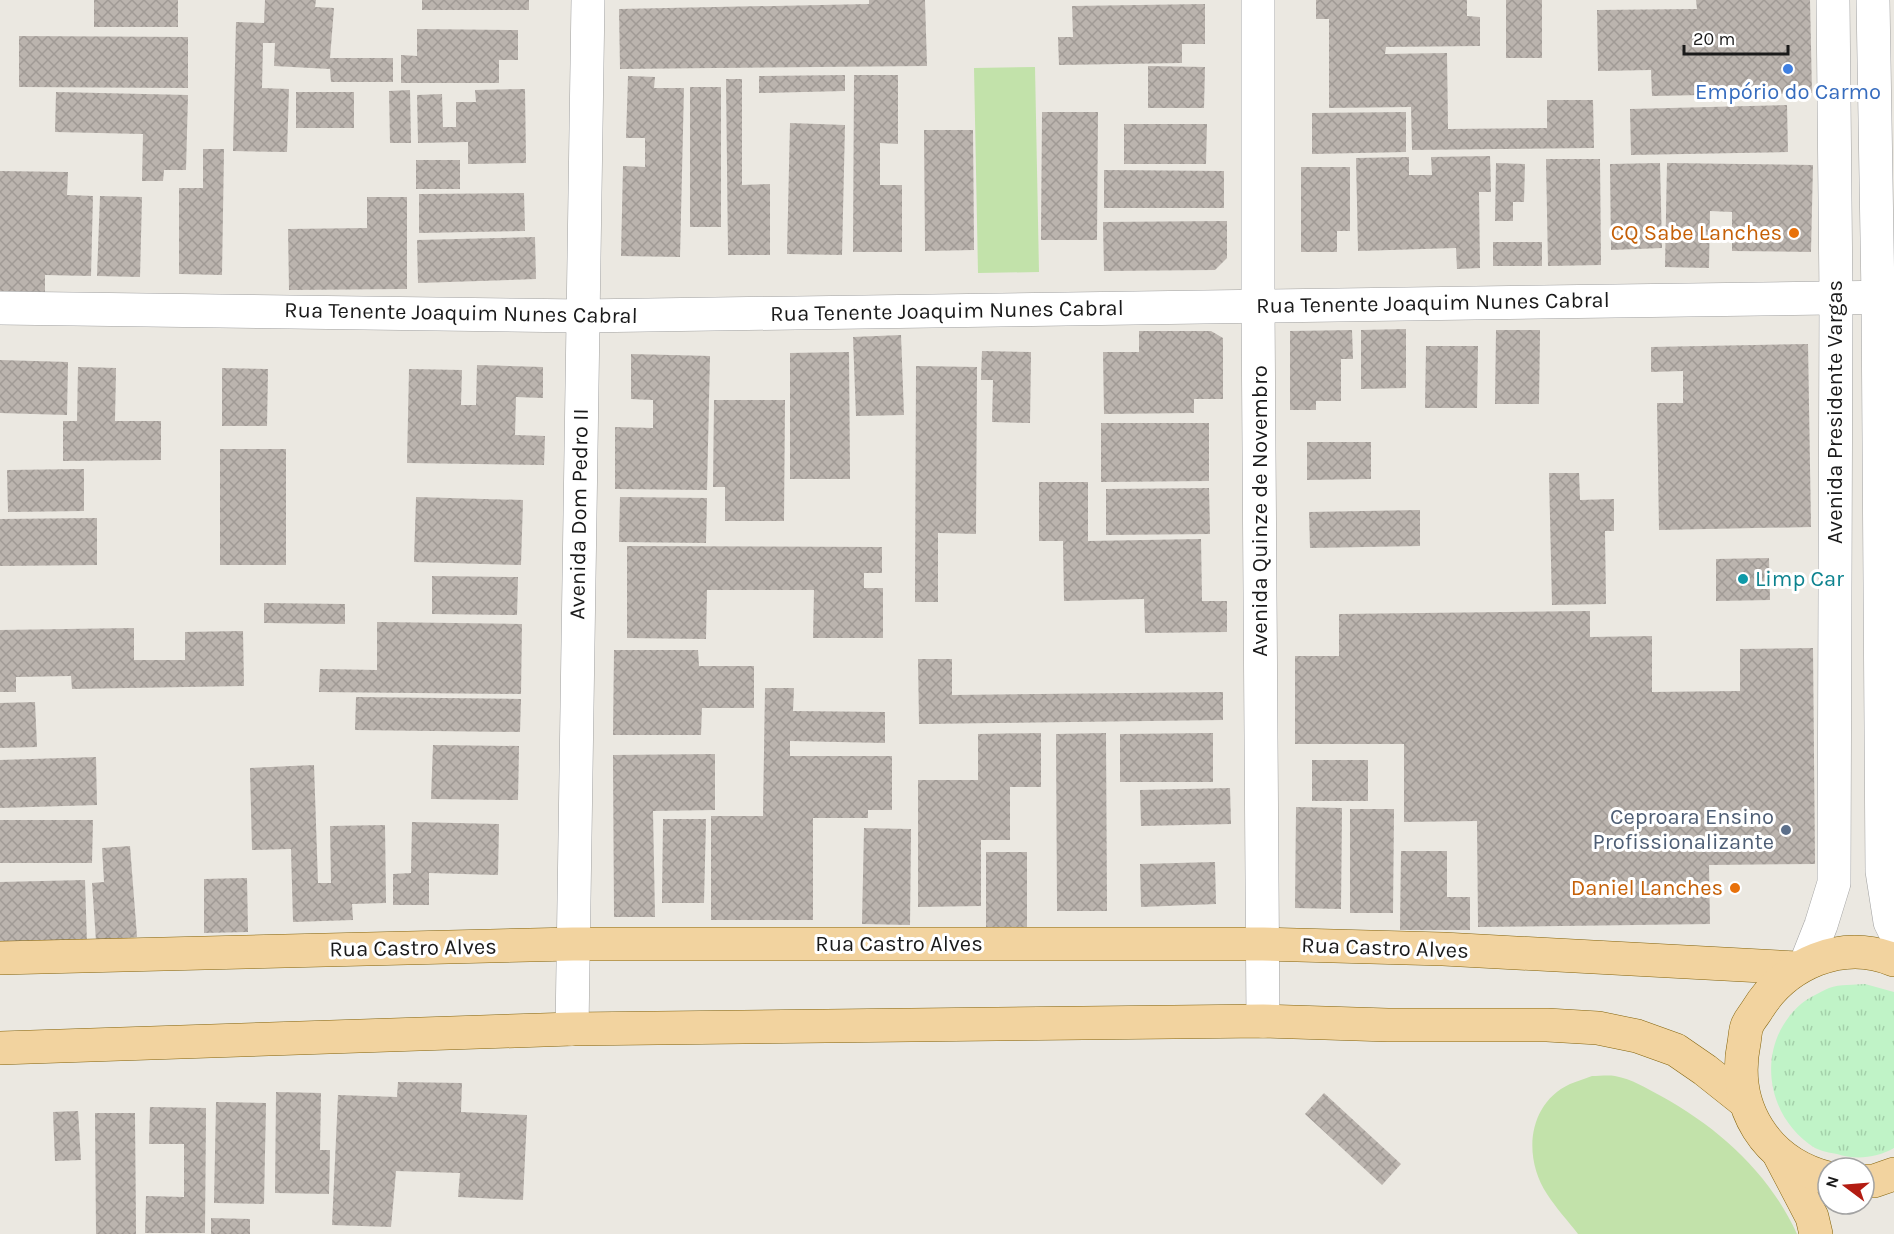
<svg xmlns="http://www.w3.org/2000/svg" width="1894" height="1234" viewBox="0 0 1894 1234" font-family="Karla,sans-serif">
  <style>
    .grass { fill: #c2e2aa }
    .park { fill: url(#park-tufts) }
    .building { fill: url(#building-cross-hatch) }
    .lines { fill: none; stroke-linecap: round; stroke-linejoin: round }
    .minor-casing { stroke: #a1a1a1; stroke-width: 34 }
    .major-casing { stroke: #84640d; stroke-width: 34 }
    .minor { stroke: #fff; stroke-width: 33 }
    .major { stroke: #f2d39f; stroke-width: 33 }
    .shop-dot { fill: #3f7fe0; stroke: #fff; stroke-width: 2 }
    .food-dot { fill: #e8710a; stroke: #fff; stroke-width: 2 }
    .culture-dot { fill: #0f9aa8; stroke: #fff; stroke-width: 2 }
    .service-dot { fill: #5c6f8a; stroke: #fff; stroke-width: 2 }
    .labels { text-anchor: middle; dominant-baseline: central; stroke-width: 6; stroke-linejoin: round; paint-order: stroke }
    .shop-label { font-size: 22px; fill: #366cbe; stroke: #fff }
    .food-label { font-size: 22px; fill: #c56008; stroke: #fff; text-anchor: end }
    .street-label { font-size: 22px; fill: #1a1a1a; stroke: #fff }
    .culture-label { font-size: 22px; fill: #0d838f; stroke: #fff; text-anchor: start }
    .service-label { font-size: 22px; fill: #4e5e75; stroke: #fff; text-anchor: end }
  </style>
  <defs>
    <pattern id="park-tufts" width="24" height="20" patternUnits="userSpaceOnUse" patternTransform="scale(1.5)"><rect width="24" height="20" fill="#c0f3c7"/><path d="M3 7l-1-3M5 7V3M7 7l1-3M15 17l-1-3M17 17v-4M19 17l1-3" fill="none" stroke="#a4d0aa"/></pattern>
    <pattern id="building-cross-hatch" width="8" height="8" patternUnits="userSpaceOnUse" patternTransform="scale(1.5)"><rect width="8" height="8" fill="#bbb4ae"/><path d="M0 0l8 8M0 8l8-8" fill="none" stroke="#a09a95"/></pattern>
  </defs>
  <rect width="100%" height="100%" fill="#ebe8e1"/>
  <g class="grass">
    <polygon points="1035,67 1039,272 978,273 974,68"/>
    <path d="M1592,1076C1599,1076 1608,1075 1615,1076C1632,1079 1646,1088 1661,1096C1719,1128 1769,1173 1797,1234H1578C1568,1221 1556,1208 1547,1194C1523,1158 1527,1104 1570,1084C1577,1081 1585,1079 1592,1076Z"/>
  </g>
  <path class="park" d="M1865,984L1894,992V1148C1877,1158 1855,1160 1837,1154C1830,1153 1821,1151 1815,1148C1764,1116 1755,1044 1801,1004C1808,998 1821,992 1829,988C1840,984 1854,985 1865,984Z"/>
  <g class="building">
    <rect x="94" y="0" width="84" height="27"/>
    <polygon points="265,0 316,0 315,7 334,8 330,58 393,58 393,82 331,82 330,69 274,66 275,43 263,43 262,88 289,89 287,152 233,151 236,22 264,23"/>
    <rect x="422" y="0" width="107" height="10"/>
    <polygon points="869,0 925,0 927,66 620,69 619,9 869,4"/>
    <polygon points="1316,0 1467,0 1467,16 1480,17 1480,46 1386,47 1385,54 1447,53 1448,129 1547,128 1547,100 1593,100 1594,148 1412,150 1411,107 1329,108 1329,19 1316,19"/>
    <rect x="1506" y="0" width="36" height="58"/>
    <polygon points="1696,0 1810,0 1812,93 1652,96 1651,70 1598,71 1597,10 1697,9"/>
    <polygon points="1205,4 1205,44 1182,44 1182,63 1059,65 1058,37 1073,37 1072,6"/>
    <polygon points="417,29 518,30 518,60 499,60 499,83 401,83 401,55 417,56"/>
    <polygon points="19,36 188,37 188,88 19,87"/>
    <polygon points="1148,66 1205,67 1204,108 1148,108"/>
    <polygon points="845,75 845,91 759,93 759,76"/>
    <polygon points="854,75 898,75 898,144 880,143 880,185 902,185 902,252 853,252"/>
    <polygon points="628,76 655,77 654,88 684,88 680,257 621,256 623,166 645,167 645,138 626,138"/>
    <polygon points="726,79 742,79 742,185 770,184 770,255 728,255"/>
    <rect x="690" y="87" width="31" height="140"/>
    <polygon points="525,89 526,163 468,164 468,142 418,143 417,95 442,94 443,127 456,127 456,102 476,102 475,90"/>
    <polygon points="410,90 411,143 390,143 389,91"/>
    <polygon points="56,92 188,95 186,170 164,170 163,181 142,181 143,134 55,132"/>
    <rect x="296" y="92" width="58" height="36"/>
    <polygon points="1787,105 1788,152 1631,155 1630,109"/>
    <polygon points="1042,112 1098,112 1097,240 1041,240"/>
    <polygon points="1406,112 1406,152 1312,154 1312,113"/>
    <polygon points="790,123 845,125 842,255 787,254"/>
    <polygon points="1124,124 1207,124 1206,164 1124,164"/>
    <polygon points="924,130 973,130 974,250 925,251"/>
    <polygon points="203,149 224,149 222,275 179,274 179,188 203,188"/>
    <polygon points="1490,156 1491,192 1479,192 1480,268 1457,269 1456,248 1358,251 1356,158 1409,157 1409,175 1432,175 1431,157"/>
    <polygon points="1546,159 1600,159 1601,265 1548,266"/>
    <rect x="416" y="160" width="44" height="29"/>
    <polygon points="1496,163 1525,164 1524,202 1513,202 1513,221 1495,221"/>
    <polygon points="1660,163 1662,248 1611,250 1610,164"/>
    <polygon points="1667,163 1813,165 1811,252 1732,251 1732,212 1710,211 1709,268 1665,267"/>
    <polygon points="1301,167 1350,167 1350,231 1337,231 1337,252 1301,252"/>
    <polygon points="1104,170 1224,171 1224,208 1104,208"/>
    <polygon points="0,171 68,172 67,195 93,196 91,276 45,275 45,294 0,293"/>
    <polygon points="524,193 525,231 419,233 419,194"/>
    <polygon points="100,196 142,197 140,277 97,276"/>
    <polygon points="367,197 407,197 407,289 289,290 288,229 367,228"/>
    <polygon points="1227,221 1227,258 1215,270 1104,271 1103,222"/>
    <polygon points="535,237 536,279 418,283 417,240"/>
    <rect x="1493" y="242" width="49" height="24"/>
    <polygon points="1406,329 1406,388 1361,389 1361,330"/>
    <polygon points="1352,330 1353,359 1341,359 1341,401 1316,401 1316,410 1290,410 1290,331"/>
    <polygon points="1496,330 1540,330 1539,404 1495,404"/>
    <polygon points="1139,331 1211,331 1223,338 1223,399 1194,399 1194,413 1104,414 1103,352 1139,352"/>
    <polygon points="901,335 904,415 856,416 853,337"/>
    <polygon points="1808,344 1811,527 1659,530 1657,403 1683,403 1683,371 1651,372 1651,347"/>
    <polygon points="1426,346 1478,346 1477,408 1425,408"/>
    <polygon points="982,351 1031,352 1030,423 992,422 993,380 981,380"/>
    <polygon points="849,352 850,479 790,479 790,353"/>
    <polygon points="631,354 710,356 707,490 615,489 615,427 653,428 653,400 631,399"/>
    <polygon points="0,360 68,362 67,415 0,413"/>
    <polygon points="477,365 543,367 543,398 516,397 515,435 545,436 544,465 407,463 409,369 462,370 461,405 476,405"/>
    <polygon points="916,366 977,367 976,534 938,533 938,602 915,602"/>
    <polygon points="78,367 116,368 115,421 161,421 161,460 63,461 63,421 77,421"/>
    <polygon points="222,368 268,369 267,426 222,426"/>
    <polygon points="714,400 785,400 784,521 725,521 725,487 713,487"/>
    <polygon points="1101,423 1209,423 1209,481 1101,482"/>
    <polygon points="1307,442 1371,442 1371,479 1307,480"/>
    <rect x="220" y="449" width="66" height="116"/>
    <polygon points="84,469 84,511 8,512 7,470"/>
    <polygon points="1549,473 1579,473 1580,500 1614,499 1614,531 1605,531 1606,604 1552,605"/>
    <polygon points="1039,482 1088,482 1088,541 1201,539 1202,601 1227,601 1227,632 1145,633 1144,599 1064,601 1063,541 1039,541"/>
    <polygon points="1209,488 1210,534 1106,535 1106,489"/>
    <polygon points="416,497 523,500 521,565 414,562"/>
    <polygon points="620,497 707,498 706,543 619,542"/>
    <polygon points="1420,510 1420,546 1310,548 1309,512"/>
    <polygon points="97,518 97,565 0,566 0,519"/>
    <polygon points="627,546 882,547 882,573 864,573 864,588 883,588 883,638 813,638 814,590 707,590 706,639 627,638"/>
    <polygon points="1769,558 1770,600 1716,601 1716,559"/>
    <polygon points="432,576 518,577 517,615 432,614"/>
    <polygon points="264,603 345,604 345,624 264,623"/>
    <polygon points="1590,611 1590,637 1652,636 1652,692 1740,691 1740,649 1813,648 1815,864 1709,865 1710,924 1478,927 1477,821 1404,822 1404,744 1295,744 1295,656 1339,656 1339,614"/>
    <polygon points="377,622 522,624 521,694 319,692 320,669 377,670"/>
    <polygon points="134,628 134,660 185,660 185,632 243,631 244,686 72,689 71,676 16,677 16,692 0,692 0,630"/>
    <polygon points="614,650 698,650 699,666 754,666 754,708 702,708 701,735 613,735"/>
    <polygon points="918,659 952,659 952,695 1223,692 1223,720 919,724"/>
    <polygon points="765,688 794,688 793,711 885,712 885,743 790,741 790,756 892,756 892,810 868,810 868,818 813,818 813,920 711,920 711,816 763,816"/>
    <polygon points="356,697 521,699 520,732 355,730"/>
    <polygon points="35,702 37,747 0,748 0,703"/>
    <polygon points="1041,733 1041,787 1010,787 1010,840 981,840 981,906 918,907 918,780 978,780 978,734"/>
    <polygon points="1106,733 1107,911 1057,911 1056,734"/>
    <polygon points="1213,733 1213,782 1120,782 1120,734"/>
    <polygon points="433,745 519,746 518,800 431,799"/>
    <polygon points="715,754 715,810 653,811 655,917 614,917 613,755"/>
    <polygon points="96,757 97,805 0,808 0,760"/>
    <rect x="1312" y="760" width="56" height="41"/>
    <polygon points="314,765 318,883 331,883 330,826 385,825 386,903 352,904 353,920 293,922 291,849 252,850 250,768"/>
    <polygon points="1230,788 1231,824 1141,826 1140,790"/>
    <polygon points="1296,807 1342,808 1341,909 1295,908"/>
    <polygon points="1350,809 1394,809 1393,913 1350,913"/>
    <polygon points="663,819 706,819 704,903 662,903"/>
    <polygon points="0,820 93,820 92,863 0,863"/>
    <polygon points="412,822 499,824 498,875 429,873 429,905 393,905 393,874 411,873"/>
    <polygon points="864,828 911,829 910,925 862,924"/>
    <polygon points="130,846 137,937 96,941 92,883 104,882 102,848"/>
    <polygon points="1401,851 1447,851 1447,897 1470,897 1470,930 1400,930"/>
    <polygon points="986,852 1027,852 1027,938 986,937"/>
    <polygon points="1215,862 1216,904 1141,907 1140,864"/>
    <polygon points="247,878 248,932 204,933 204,879"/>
    <polygon points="85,880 87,944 0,947 0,882"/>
    <polygon points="398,1082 462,1083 461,1112 527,1115 523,1200 458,1197 460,1173 396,1171 391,1227 332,1225 338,1095 397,1097"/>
    <polygon points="276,1092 321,1093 320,1150 330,1150 329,1194 275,1193"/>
    <polygon points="1324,1093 1401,1164 1382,1185 1305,1114"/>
    <polygon points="216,1102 266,1103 264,1204 214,1203"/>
    <polygon points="150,1107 206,1108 205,1233 145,1233 146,1196 184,1197 184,1144 149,1144"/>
    <polygon points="78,1111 81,1160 55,1161 53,1112"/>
    <polygon points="95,1113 135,1113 136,1234 96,1234"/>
    <polygon points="211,1218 250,1219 250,1234 211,1234"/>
  </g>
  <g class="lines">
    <g class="minor-casing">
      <g id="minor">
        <polyline points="1258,0 1258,306 1263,1021"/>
        <polyline points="1873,0 1878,297 1882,871 1890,922 1894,930"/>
        <polyline points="0,308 582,316 1894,297"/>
        <polyline points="1806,963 1821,925 1834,883 1836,297 1833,0"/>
        <polyline points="572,1029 588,0"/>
      </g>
    </g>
    <g class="major-casing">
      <g id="major">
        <polyline points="0,958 573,944 1263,944 1443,949 1797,968"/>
        <polyline points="0,1048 572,1029 1263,1021 1388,1025 1547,1025 1598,1028 1637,1036 1676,1050 1705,1070 1744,1101"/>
        <polyline points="1780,1156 1812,1217 1816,1234"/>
        <path d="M1828,1178C1766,1162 1731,1107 1744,1043C1745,1038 1745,1031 1747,1026C1749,1020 1754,1015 1757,1010C1785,964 1842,938 1894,960"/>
        <polyline points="1864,1181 1874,1181 1894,1174"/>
      </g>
    </g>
    <use href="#minor" class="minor"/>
    <use href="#major" class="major"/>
  </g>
  <circle class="shop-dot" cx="1788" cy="69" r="6"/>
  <g class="food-dot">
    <circle cx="1794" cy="233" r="6"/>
    <circle cx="1735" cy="888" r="6"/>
  </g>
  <circle class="culture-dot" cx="1743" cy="579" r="6"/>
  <circle class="service-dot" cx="1786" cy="830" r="6"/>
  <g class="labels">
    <g class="shop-label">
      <text x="1788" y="92">Empório do Carmo</text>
    </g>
    <g class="food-label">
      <text x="1782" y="233">CQ Sabe Lanches</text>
      <text x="1723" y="888">Daniel Lanches</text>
    </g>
    <g class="street-label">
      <text transform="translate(1433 303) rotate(-1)">Rua Tenente Joaquim Nunes Cabral</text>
      <text transform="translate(947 311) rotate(-1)">Rua Tenente Joaquim Nunes Cabral</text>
      <text transform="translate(461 313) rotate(1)">Rua Tenente Joaquim Nunes Cabral</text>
      <text transform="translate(1835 412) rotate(-90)">Avenida Presidente Vargas</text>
      <text transform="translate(1260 511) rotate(-90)">Avenida Quinze de Novembro</text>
      <text transform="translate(579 514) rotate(-89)">Avenida Dom Pedro II</text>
      <text x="899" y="944">Rua Castro Alves</text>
      <text transform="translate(413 948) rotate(-1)">Rua Castro Alves</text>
      <text transform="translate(1385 948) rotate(2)">Rua Castro Alves</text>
    </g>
    <g class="culture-label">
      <text x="1755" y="579">Limp Car</text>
    </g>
    <g class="service-label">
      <text x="1774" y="817">Ceproara Ensino<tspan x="1774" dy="25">Profissionalizante</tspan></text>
    </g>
  </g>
  <g transform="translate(1846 1186) rotate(286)"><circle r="28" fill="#ffffff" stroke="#a3a3a3" stroke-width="1.5"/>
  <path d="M0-4.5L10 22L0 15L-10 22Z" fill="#b31c12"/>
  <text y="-9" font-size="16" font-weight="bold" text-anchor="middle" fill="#1a1a1a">N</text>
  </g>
  <path d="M1684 45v9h104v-9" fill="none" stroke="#1a1a1a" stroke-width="3"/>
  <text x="1693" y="45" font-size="18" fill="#1a1a1a" stroke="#ffffff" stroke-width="4.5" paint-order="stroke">20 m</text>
</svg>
